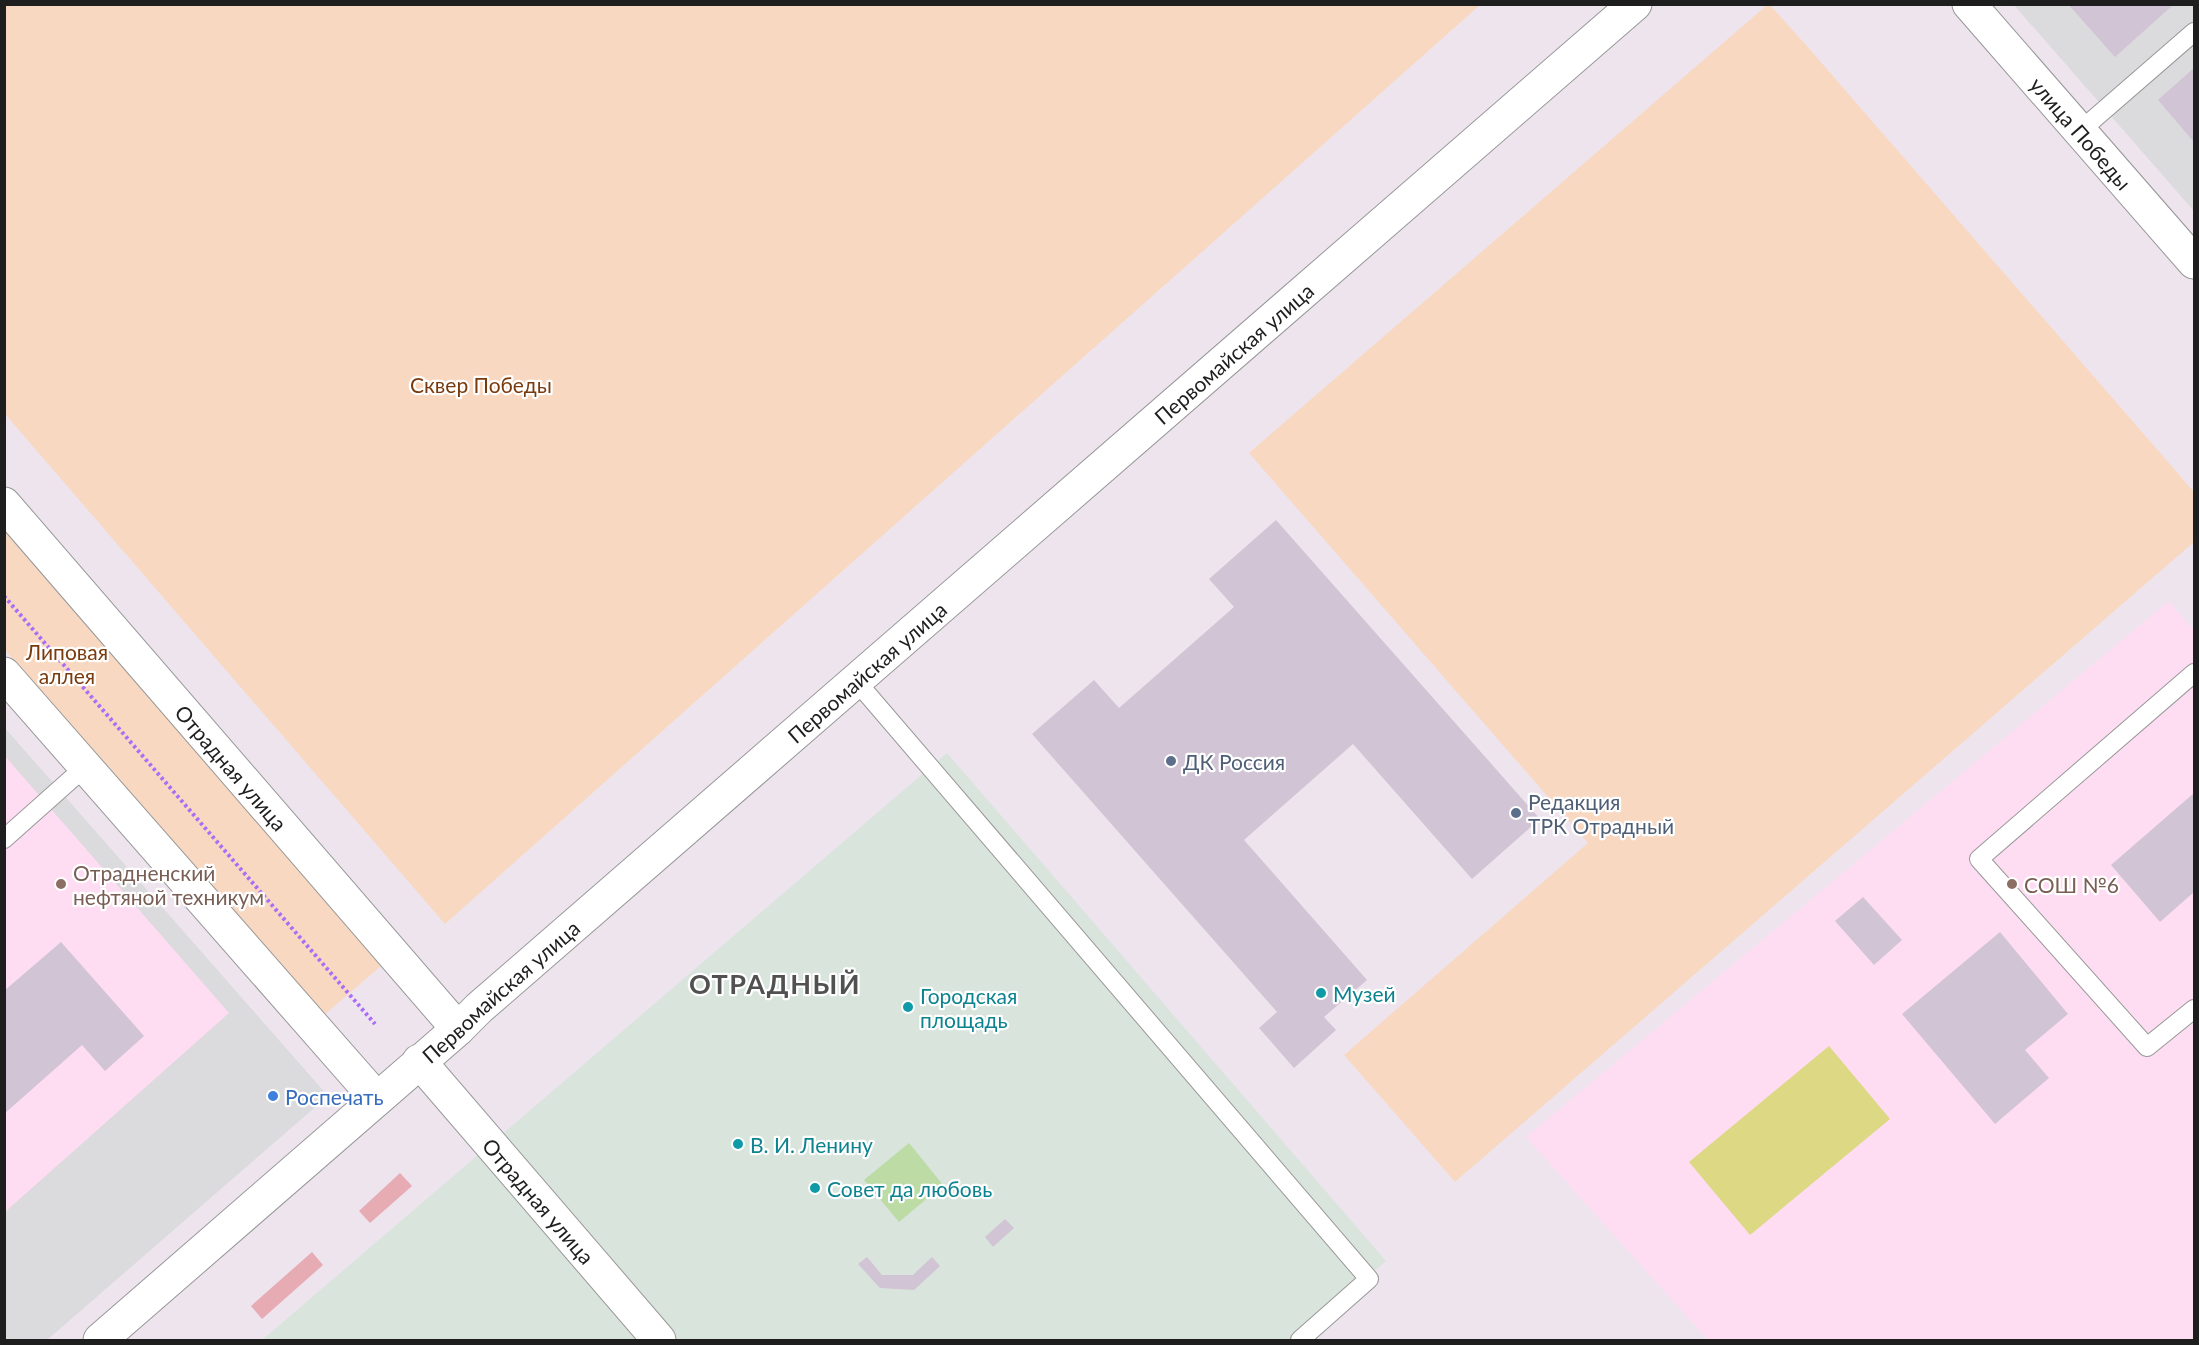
<svg xmlns="http://www.w3.org/2000/svg" width="2199" height="1345" viewBox="0 0 2199 1345" font-family="Lato,sans-serif">
  <style>
    .residential { fill: #dbdadc }
    .education { fill: #feddf3 }
    .grass { fill: #e7abb4 }
    .park { fill: #f8d8c1 }
    .pitch { fill: #dcd883 }
    .plaza { fill: #d8e4dc }
    .water { fill: #bcdba5 }
    .building { fill: #d1c4d5 }
    .lines { fill: none; stroke-linecap: round; stroke-linejoin: round }
    .lane-casing { stroke: #989898; stroke-width: 20 }
    .street-casing { stroke: #989898; stroke-width: 35 }
    .path { stroke: #aa6df6; stroke-width: 4; stroke-dasharray: 3 3; stroke-linecap: butt }
    .lane { stroke: #fff; stroke-width: 18 }
    .street { stroke: #fff; stroke-width: 33 }
    .service-dot { fill: #5c6f8a; stroke: #fff; stroke-width: 2 }
    .education-dot { fill: #8d6e63; stroke: #fff; stroke-width: 2 }
    .culture-dot { fill: #0f9aa8; stroke: #fff; stroke-width: 2 }
    .shop-dot { fill: #3f7fe0; stroke: #fff; stroke-width: 2 }
    .labels { text-anchor: middle; dominant-baseline: central; stroke-width: 4.5; stroke-linejoin: round; paint-order: stroke }
    .street-label { font-size: 21px; fill: #1e1e1e; stroke: #fff }
    .park-label { font-size: 21px; fill: #793b0e; stroke: #fff }
    .service-label { font-size: 21px; fill: #4e5e75; stroke: #fff; text-anchor: start }
    .education-label { font-size: 21px; fill: #785e54; stroke: #fff; text-anchor: start }
    .culture-label { font-size: 21px; fill: #0d838f; stroke: #fff; text-anchor: start }
    .shop-label { font-size: 21px; fill: #366cbe; stroke: #fff; text-anchor: start }
    .district-label { font-size: 27px; font-weight: bold; letter-spacing: 1.5px; fill: #515151; stroke: #fff }
  </style>
  <rect width="100%" height="100%" fill="#eee4ee"/>
  <g class="residential">
    <polygon points="2014,5 2194,5 2194,211"/>
    <polygon points="4,727 328,1096 47,1340 5,1340"/>
  </g>
  <g class="education">
    <polygon points="2169,601 2194,630 2194,1340 1708,1340 1526,1137"/>
    <polygon points="4,755 229,1013 5,1212 4,1212"/>
  </g>
  <g class="grass">
    <polygon points="400,1173 412,1186 370,1223 359,1211"/>
    <polygon points="312,1252 323,1265 262,1319 251,1306"/>
  </g>
  <g class="park">
    <polygon points="4,5 5,4 1480,5 445,924 5,414"/>
    <polygon points="1767,5 1770,5 1806,45 2194,492 2194,542 1455,1182 1344,1055 1588,843 1249,453"/>
    <polygon points="4,531 382,965 323,1016 5,650"/>
  </g>
  <polygon class="pitch" points="1829,1046 1890,1119 1750,1235 1689,1162"/>
  <polygon class="plaza" points="947,753 1386,1261 1293,1340 262,1340"/>
  <polygon class="water" points="909,1143 943,1185 899,1222 864,1180"/>
  <g class="building">
    <polygon points="2068,4 2174,4 2115,57"/>
    <polygon points="2194,68 2194,142 2158,100"/>
    <polygon points="1276,520 1540,819 1472,879 1353,744 1244,840 1367,980 1324,1017 1336,1030 1294,1068 1259,1028 1277,1012 1032,734 1094,680 1119,708 1234,607 1209,579"/>
    <polygon points="2194,793 2194,892 2160,922 2111,865"/>
    <polygon points="1863,897 1902,940 1874,965 1835,921"/>
    <polygon points="2000,932 2068,1014 2025,1050 2049,1078 1995,1124 1902,1014"/>
    <polygon points="61,942 144,1036 105,1071 82,1045 4,1114 4,991"/>
    <polygon points="1005,1219 1014,1228 993,1247 985,1237"/>
    <polygon points="867,1257 882,1275 913,1275 932,1257 940,1266 914,1290 880,1288 858,1264"/>
  </g>
  <g class="lines">
    <g class="lane-casing">
      <g id="lane">
        <polyline points="2080,131 2194,32"/>
        <polyline points="2194,673 1979,859 2147,1047 2194,1009"/>
        <polyline points="857,682 1369,1279 1300,1340"/>
        <polyline points="4,839 86,766"/>
      </g>
    </g>
    <g class="street-casing">
      <g id="street">
        <path id="s1" d="M1969,4L2194,262"/>
        <path id="s2" d="M4,504L458,1029"/>
        <polyline points="4,674 377,1099"/>
        <path id="s3" d="M419,1061L659,1340"/>
        <path id="s4" d="M100,1340L458,1029L479,1008L1635,4"/>
      </g>
    </g>
    <polyline class="path" points="4,596 375,1024"/>
    <use href="#lane" class="lane"/>
    <use href="#street" class="street"/>
  </g>
  <g class="service-dot">
    <circle cx="1171" cy="761" r="6"/>
    <circle cx="1516" cy="813" r="6"/>
  </g>
  <g class="education-dot">
    <circle cx="61" cy="884" r="6"/>
    <circle cx="2012" cy="884" r="6"/>
  </g>
  <g class="culture-dot">
    <circle cx="1321" cy="993" r="6"/>
    <circle cx="908" cy="1007" r="6"/>
    <circle cx="738" cy="1144" r="6"/>
    <circle cx="815" cy="1188" r="6"/>
  </g>
  <circle class="shop-dot" cx="273" cy="1096" r="6"/>
  <g class="labels">
    <g class="street-label">
      <text stroke="none"><textPath href="#s1" startOffset="171">улица Победы</textPath></text>
      <text stroke="none"><textPath href="#s4" startOffset="1503">Первомайская улица</textPath></text>
      <text stroke="none"><textPath href="#s4" startOffset="1017">Первомайская улица</textPath></text>
      <text stroke="none"><textPath href="#s2" startOffset="348">Отрадная улица</textPath></text>
      <text stroke="none"><textPath href="#s4" startOffset="531">Первомайская улица</textPath></text>
      <text stroke="none"><textPath href="#s3" startOffset="184">Отрадная улица</textPath></text>
    </g>
    <g class="park-label">
      <text x="481" y="384">Сквер Победы</text>
      <text x="67" y="651">Липовая<tspan x="67" dy="24">аллея</tspan></text>
    </g>
    <g class="service-label">
      <text x="1183" y="761">ДК Россия</text>
      <text x="1528" y="801">Редакция<tspan x="1528" dy="24">ТРК Отрадный</tspan></text>
    </g>
    <g class="education-label">
      <text x="73" y="872">Отрадненский<tspan x="73" dy="24">нефтяной техникум</tspan></text>
      <text x="2024" y="884">СОШ №6</text>
    </g>
    <g class="culture-label">
      <text x="1333" y="993">Музей</text>
      <text x="920" y="995">Городская<tspan x="920" dy="24">площадь</tspan></text>
      <text x="750" y="1144">В. И. Ленину</text>
      <text x="827" y="1188">Совет да любовь</text>
    </g>
    <g class="shop-label">
      <text x="285" y="1096">Роспечать</text>
    </g>
    <g class="district-label">
      <text x="775" y="983">ОТРАДНЫЙ</text>
    </g>
  </g>
  <rect width="2199" height="1345" fill="none" stroke="#1e1e1e" stroke-width="12"/>
</svg>
